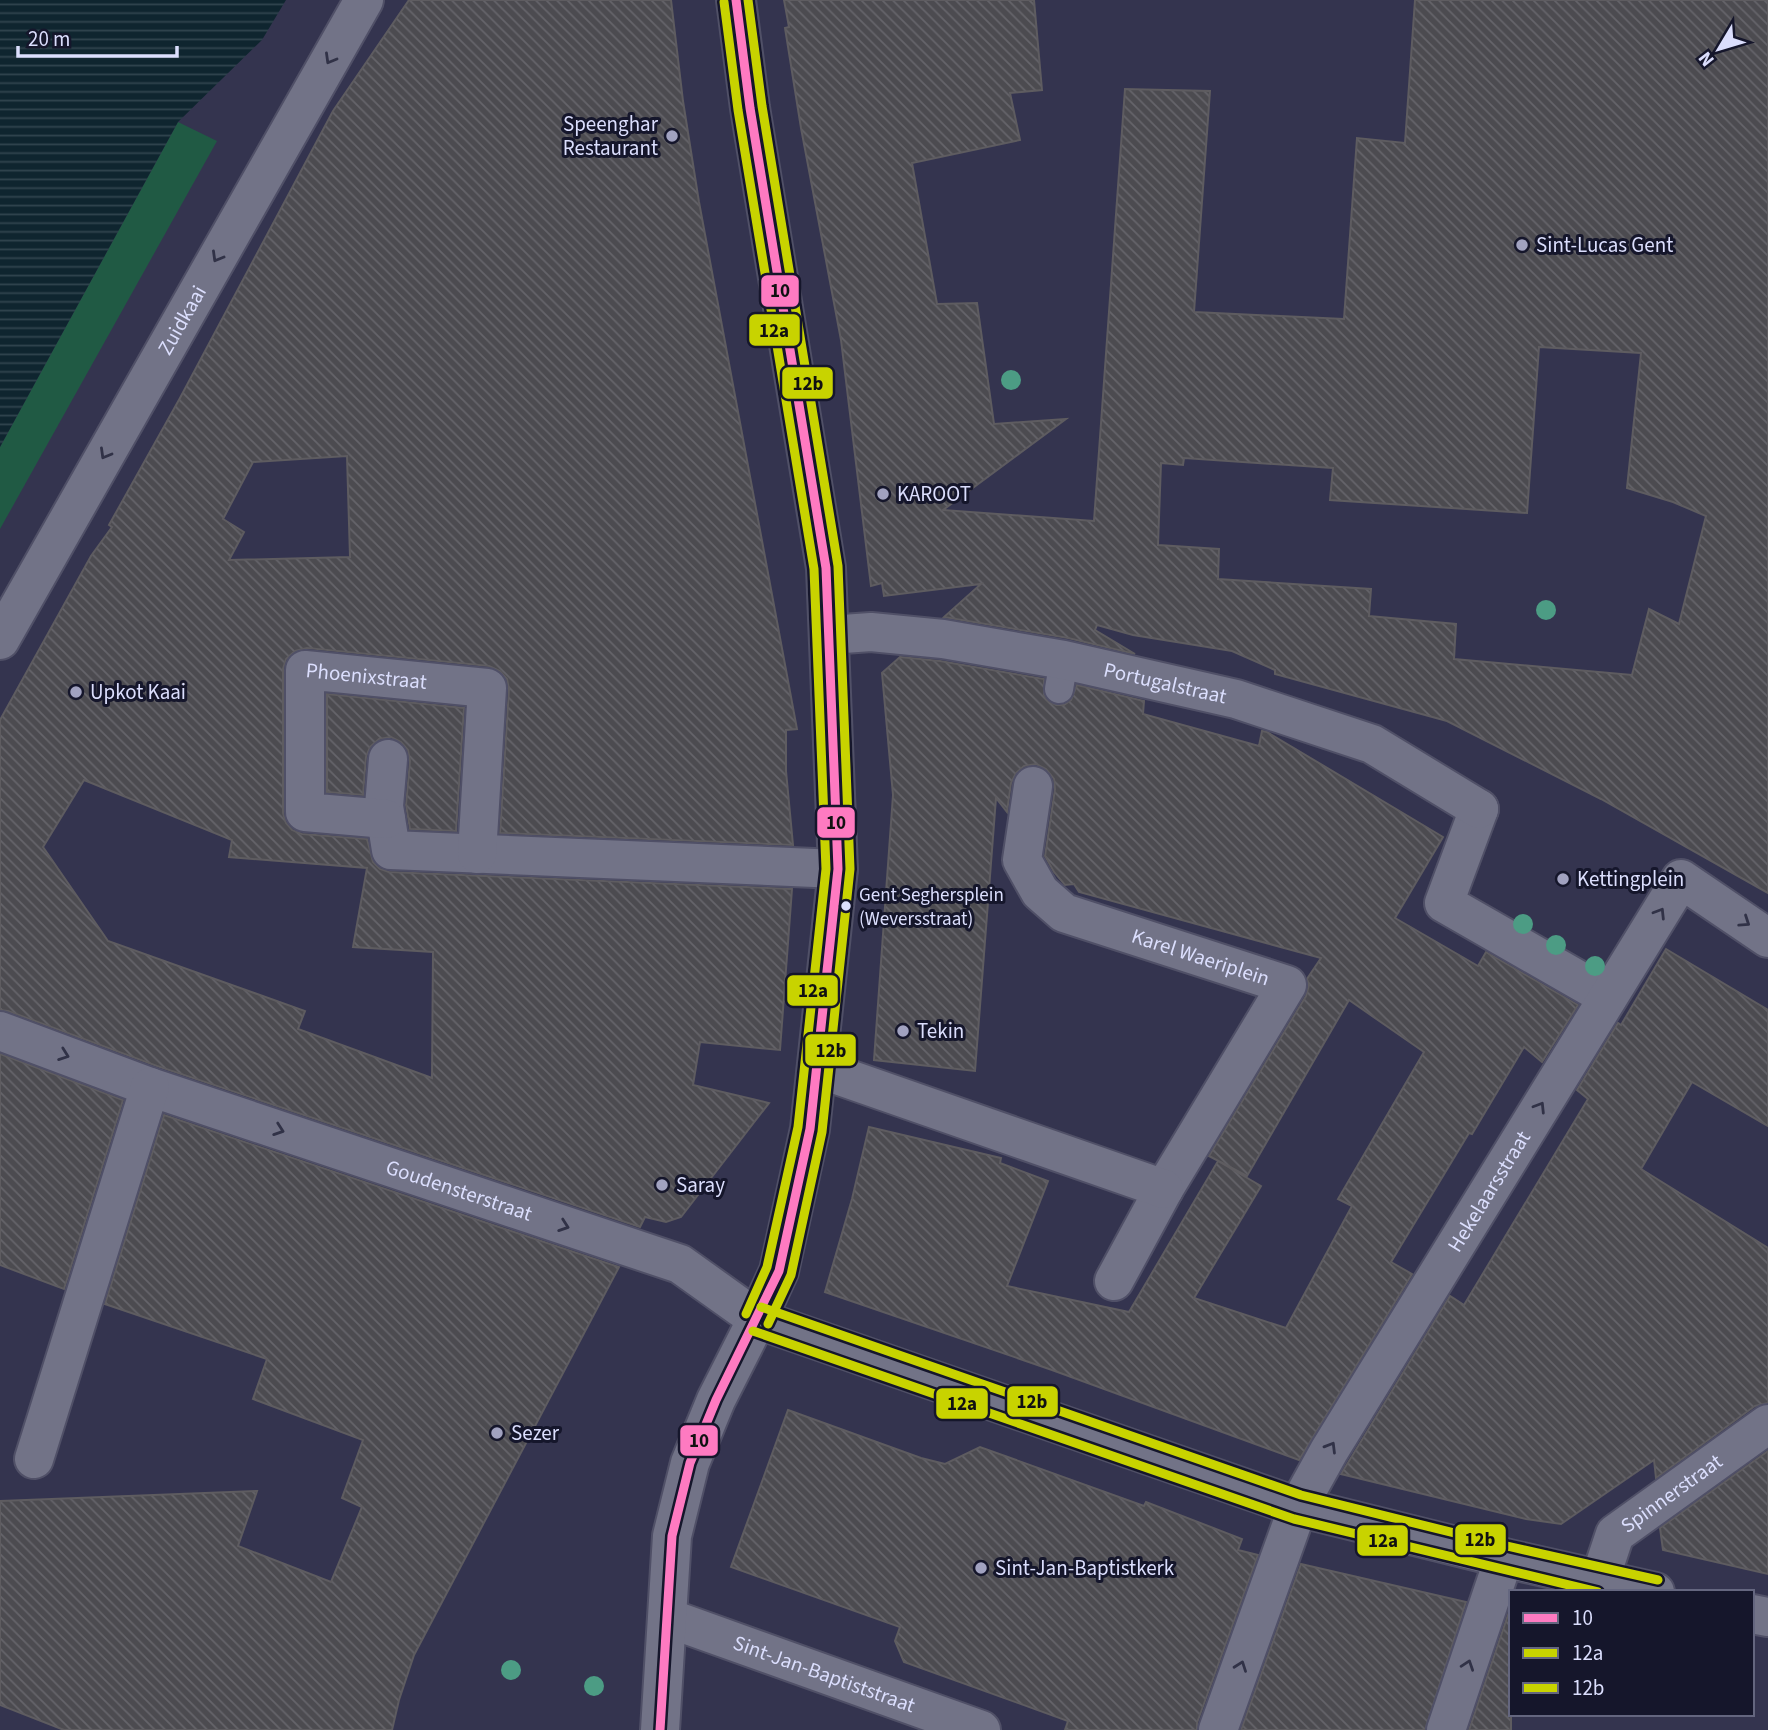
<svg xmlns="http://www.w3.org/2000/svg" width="1768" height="1730" viewBox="0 0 1768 1730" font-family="'Source Sans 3',sans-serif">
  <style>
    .green { fill: #205a44 }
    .water { fill: url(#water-rules) }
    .building { fill: url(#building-back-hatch); stroke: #5e5c60; stroke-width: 2; fill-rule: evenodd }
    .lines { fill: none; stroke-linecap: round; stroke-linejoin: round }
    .service-casing { stroke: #505067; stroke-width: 32 }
    .pedestrian-casing { stroke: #505067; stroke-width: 42 }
    .minor-casing { stroke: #505067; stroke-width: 42 }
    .tertiary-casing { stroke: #505067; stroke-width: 42 }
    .service { stroke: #727387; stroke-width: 28 }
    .pedestrian { stroke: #727387; stroke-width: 38 }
    .minor { stroke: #727387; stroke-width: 38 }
    .tertiary { stroke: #727387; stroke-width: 38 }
    .bus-1-casing { stroke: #15162b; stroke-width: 14 }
    .bus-2-casing { stroke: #15162b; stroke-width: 14 }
    .bus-3-casing { stroke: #15162b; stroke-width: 14 }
    .bus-1 { stroke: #fe7ac1; stroke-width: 9 }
    .bus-2 { stroke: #c8d300; stroke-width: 9 }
    .bus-3 { stroke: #c8d300; stroke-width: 9 }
    .tree { fill: #4c9c84 }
    .oneway { stroke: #313247 }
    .poi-dot { fill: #a1a2c0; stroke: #15162b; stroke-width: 2.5 }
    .bus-dot { fill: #dbdefd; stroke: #15162b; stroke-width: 2.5 }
    .labels { text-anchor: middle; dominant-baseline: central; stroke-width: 6; stroke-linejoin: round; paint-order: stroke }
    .bus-label { font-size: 19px; fill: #dbdefd; stroke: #15162b; text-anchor: start }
    .poi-label { font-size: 21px; fill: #dbdefd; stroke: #15162b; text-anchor: start }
    .street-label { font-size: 21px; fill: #dbdefd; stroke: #15162b }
    .line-badge { stroke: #15162b; stroke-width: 2.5 }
    .pale-badge-label { font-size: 19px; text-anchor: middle; font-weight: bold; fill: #111 }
  </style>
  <defs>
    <pattern id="water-rules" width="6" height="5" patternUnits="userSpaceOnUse" patternTransform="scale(1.75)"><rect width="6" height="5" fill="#0f252f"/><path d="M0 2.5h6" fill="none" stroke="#31444e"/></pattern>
    <pattern id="building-back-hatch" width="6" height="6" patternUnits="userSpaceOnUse" patternTransform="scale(1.75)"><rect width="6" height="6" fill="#4c4b50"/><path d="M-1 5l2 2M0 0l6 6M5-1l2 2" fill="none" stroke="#65646a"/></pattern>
  </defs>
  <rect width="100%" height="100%" fill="#34344f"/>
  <polygon class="green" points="178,122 217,141 0,529 0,447"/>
  <polygon class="water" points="0,0 286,0 262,40 178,122 0,447"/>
  <g class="building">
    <path d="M409,0H671L683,101L699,202L797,729L786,730V771L793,845L500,833L509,689L507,679L500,671L489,666L307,648L295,651L286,659L283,669V813L286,823L292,830L302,834L367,839L373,862L380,869L389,872L792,889L780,1050L700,1042L693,1085L769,1103L681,1217L666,1222L645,1217L640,1227L157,1066L8,1011L0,1010V720L91,556L112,527L109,525L180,398L333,111ZM347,456L350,557L229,560L244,532L223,519L253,462ZM84,780L232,840L229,857L367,868L353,947L433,952L432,1078L298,1029L305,1011L108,941L43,847Z"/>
    <path d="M784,0H1034L1042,90L1010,93L1020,140L912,163L937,304L977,303L994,424L1066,419L943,510L1094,521L1125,89L1210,91L1194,312L1344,319L1357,138L1405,143L1415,0H1768V893L1601,799L1447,721L1275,674V670L1232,651L1133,635L1097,625L1095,630L1135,654L1068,638L944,617L981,584L884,596L882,583L871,586L841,340L801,128L785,28L789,27ZM1539,347L1641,353L1627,488L1673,502L1706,516L1679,624L1649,609L1632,675L1454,659L1456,624L1369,616L1371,589L1218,579L1219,549L1158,545L1161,463L1183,465L1184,458L1333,468L1330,500L1527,513Z"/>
    <polygon points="900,657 940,661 1044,679 1044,695 1048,701 1056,705 1064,705 1071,700 1077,685 1144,701 1143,714 1259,746 1262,731 1267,732 1443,837 1395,918 1478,966 1486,952 1578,1005 1542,1062 1524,1047 1472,1134 1469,1133 1391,1262 1412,1274 1299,1460 1052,1370 825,1292 852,1199 869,1127 1001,1158 1000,1163 1048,1181 1007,1286 1129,1312 1218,1161 1261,1186 1194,1298 1286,1328 1352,1206 1338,1199 1424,1052 1349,1000 1247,1176 1209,1156 1306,996 1309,985 1307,979 1321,958 1079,892 1074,884 1065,885 1054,872 1045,856 1055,789 1054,779 1046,769 1036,764 1024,766 1016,773 1011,783 1007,812 996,798 975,1071 874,1060 893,795 882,673"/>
    <polygon points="327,694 464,708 456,831 410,829 406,805 410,761 408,750 401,742 391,737 379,739 370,747 366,757 363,795 327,792"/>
    <polygon points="1666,949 1768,1010 1768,1126 1692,1082 1641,1169 1768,1248 1768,1403 1755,1406 1656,1478 1654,1460 1561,1524 1526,1519 1341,1474 1450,1296 1464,1305 1588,1099 1577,1090 1618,1023 1621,1025"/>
    <polygon points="0,1054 123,1100 64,1289 0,1265"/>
    <polygon points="164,1115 619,1267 414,1655 399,1700 392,1730 64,1730 0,1705 0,1501 257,1491 238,1546 331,1582 362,1507 342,1498 363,1440 253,1399 267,1359 105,1304"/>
    <polygon points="788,1410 921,1458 945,1464 980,1447 1144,1506 1146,1502 1242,1539 1238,1550 1258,1555 1197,1723 1197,1730 1065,1730 1068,1721 904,1662 895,1641 900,1627 731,1567"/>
    <polygon points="1768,1451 1768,1574 1663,1550 1660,1528"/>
    <polygon points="1301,1564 1466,1602 1425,1730 1241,1730"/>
    <polygon points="1509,1612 1511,1613 1511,1730 1469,1730"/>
  </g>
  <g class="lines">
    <g class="service-casing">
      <polyline id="service" points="1059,689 1064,660"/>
    </g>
    <g class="pedestrian-casing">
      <polyline id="pedestrian" points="1479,809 1444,903 1608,997"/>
    </g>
    <g class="minor-casing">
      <g id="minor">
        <path id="s1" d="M829,635L871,632L943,639L1064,660L1236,699L1372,744L1479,809"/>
        <path id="s2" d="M0,640L364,0"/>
        <polyline points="388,759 384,806 391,850 838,869"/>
        <path id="s3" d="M1033,786L1022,860L1040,892L1064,913L1287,985L1164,1189L1114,1281"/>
        <path id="s4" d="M386,819L305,812V670L487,688L477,854"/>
        <path id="s5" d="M0,1031L150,1087L680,1264L757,1319L779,1271L810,1129L838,869L826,568L750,108L736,0"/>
        <polyline points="817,1068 1164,1189"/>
        <polyline points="34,1459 150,1087"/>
        <path id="s6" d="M1600,1579L1615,1534L1768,1424"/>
        <path id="s7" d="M668,1618L981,1730"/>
        <path id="s8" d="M1218,1730L1298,1507L1329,1451L1681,879L1768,938"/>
        <polyline points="1446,1730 1504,1558"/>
      </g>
    </g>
    <g class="tertiary-casing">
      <g id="tertiary">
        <polyline points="1752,1614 1768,1617"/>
        <polyline points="660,1730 672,1536 690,1463 716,1400 757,1319 1298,1507 1504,1558 1655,1592"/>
      </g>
    </g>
    <use href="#service" class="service"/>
    <use href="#pedestrian" class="pedestrian"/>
    <use href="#minor" class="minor"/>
    <use href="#tertiary" class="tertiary"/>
    <g class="bus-1-casing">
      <polyline id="bus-1" points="660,1730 672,1536 690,1463 716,1400 779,1271 810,1129 838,869 826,568 750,108 736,0"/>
    </g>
    <g class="bus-2-casing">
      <g id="bus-2">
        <polyline points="724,2 738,110 814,569 826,869 798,1127 767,1267 746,1314"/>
        <polyline points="753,1331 1294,1519 1598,1592"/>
      </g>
    </g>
    <g class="bus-3-casing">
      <g id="bus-3">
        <polyline points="748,0 762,106 838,566 850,869 822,1132 791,1275 768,1324"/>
        <polyline points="761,1307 1301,1495 1507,1546 1658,1580"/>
      </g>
    </g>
    <use href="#bus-1" class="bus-1"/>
    <use href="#bus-2" class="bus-2"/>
    <use href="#bus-3" class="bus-3"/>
  </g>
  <g class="tree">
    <circle cx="1011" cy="380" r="10"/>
    <circle cx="1546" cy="610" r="10"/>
    <circle cx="1523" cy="924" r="10"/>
    <circle cx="1556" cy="945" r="10"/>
    <circle cx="1595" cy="966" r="10"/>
    <circle cx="511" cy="1670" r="10"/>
    <circle cx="594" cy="1686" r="10"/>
  </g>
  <defs><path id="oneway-chevron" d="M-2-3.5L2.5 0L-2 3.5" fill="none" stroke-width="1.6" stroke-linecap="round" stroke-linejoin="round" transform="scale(1.75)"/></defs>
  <g class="oneway">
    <use href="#oneway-chevron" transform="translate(330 59) rotate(120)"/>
    <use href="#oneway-chevron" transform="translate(217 257) rotate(120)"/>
    <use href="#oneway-chevron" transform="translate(105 454) rotate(120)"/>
    <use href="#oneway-chevron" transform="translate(1660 913) rotate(-58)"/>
    <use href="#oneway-chevron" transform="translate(1745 922) rotate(34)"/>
    <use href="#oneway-chevron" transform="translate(64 1055) rotate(20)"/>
    <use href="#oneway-chevron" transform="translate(1540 1107) rotate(-58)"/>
    <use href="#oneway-chevron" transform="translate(279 1130) rotate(19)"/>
    <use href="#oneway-chevron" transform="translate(564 1226) rotate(19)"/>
    <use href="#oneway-chevron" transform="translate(1331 1447) rotate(-59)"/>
    <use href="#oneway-chevron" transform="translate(1468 1665) rotate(-71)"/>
    <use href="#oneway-chevron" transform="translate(1241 1666) rotate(-70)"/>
  </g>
  <g class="poi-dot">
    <circle cx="672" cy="136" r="7"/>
    <circle cx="1522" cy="245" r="7"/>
    <circle cx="883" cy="494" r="7"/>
    <circle cx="76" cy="692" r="7"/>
    <circle cx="1563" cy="879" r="7"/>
    <circle cx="903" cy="1031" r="7"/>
    <circle cx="662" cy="1185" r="7"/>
    <circle cx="497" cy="1433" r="7"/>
    <circle cx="981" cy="1568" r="7"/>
  </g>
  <circle class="bus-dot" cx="846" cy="906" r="6"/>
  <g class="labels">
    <g class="bus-label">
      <text x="859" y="895">Gent Seghersplein<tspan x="859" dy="24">(Weversstraat)</tspan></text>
    </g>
    <g class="poi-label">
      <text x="658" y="124" text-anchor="end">Speenghar<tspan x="658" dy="24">Restaurant</tspan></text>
      <text x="1536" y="245">Sint-Lucas Gent</text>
      <text x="897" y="494">KAROOT</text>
      <text x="90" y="692">Upkot Kaai</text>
      <text x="1577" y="879">Kettingplein</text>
      <text x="917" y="1031">Tekin</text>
      <text x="676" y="1185">Saray</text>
      <text x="511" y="1433">Sezer</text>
      <text x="995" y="1568">Sint-Jan-Baptistkerk</text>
    </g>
    <g class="street-label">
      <text stroke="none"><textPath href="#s2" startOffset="368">Zuidkaai</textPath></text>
      <text stroke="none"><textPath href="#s4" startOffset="285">Phoenixstraat</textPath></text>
      <text stroke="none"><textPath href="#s1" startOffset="341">Portugalstraat</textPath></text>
      <text stroke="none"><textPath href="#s3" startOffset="287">Karel Waeriplein</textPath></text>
      <text stroke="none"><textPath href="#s5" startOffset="486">Goudensterstraat</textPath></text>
      <text stroke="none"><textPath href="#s8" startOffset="606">Hekelaarsstraat</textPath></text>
      <text stroke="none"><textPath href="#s6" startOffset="117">Spinnerstraat</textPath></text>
      <text stroke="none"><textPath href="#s7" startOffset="166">Sint-Jan-Baptiststraat</textPath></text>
    </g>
  </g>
  <g class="line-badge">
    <rect x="760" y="274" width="40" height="34" rx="7" fill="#fe7ac1"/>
    <rect x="748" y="313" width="53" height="34" rx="7" fill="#c8d300"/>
    <rect x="781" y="366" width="53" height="34" rx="7" fill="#c8d300"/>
    <rect x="816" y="806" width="40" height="33" rx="7" fill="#fe7ac1"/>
    <rect x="786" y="974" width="53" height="33" rx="7" fill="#c8d300"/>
    <rect x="804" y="1033" width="53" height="34" rx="7" fill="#c8d300"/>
    <rect x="1006" y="1385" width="53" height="33" rx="7" fill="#c8d300"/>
    <rect x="935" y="1387" width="54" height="33" rx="7" fill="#c8d300"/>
    <rect x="679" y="1424" width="40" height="33" rx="7" fill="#fe7ac1"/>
    <rect x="1454" y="1523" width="53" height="33" rx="7" fill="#c8d300"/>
    <rect x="1356" y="1524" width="53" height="33" rx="7" fill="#c8d300"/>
  </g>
  <g class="pale-badge-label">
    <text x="780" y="297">10</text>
    <text x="774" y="337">12a</text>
    <text x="808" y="390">12b</text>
    <text x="836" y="829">10</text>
    <text x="813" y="997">12a</text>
    <text x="831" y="1057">12b</text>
    <text x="1032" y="1408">12b</text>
    <text x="962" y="1410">12a</text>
    <text x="699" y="1447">10</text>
    <text x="1480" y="1546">12b</text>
    <text x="1383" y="1547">12a</text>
  </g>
  <rect x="1509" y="1590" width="245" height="126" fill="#15162b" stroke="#64667f" stroke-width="2"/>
  <rect x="1523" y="1613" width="35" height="10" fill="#fe7ac1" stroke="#64667f" stroke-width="2"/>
  <text x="1572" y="1625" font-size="21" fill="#dbdefd">10</text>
  <rect x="1523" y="1648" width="35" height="10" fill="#c8d300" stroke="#64667f" stroke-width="2"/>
  <text x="1572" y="1660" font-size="21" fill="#dbdefd">12a</text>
  <rect x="1523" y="1683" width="35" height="10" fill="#c8d300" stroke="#64667f" stroke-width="2"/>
  <text x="1572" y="1695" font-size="21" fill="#dbdefd">12b</text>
  <g transform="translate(1719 49) rotate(232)" stroke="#15162b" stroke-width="5" paint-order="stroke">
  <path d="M0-5L12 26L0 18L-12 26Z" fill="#dbdefd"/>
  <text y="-10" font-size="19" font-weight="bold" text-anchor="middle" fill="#dbdefd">N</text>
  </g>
  <path d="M18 46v10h159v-10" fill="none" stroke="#dbdefd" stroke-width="3.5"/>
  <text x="28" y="46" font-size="21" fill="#dbdefd" stroke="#15162b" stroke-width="5" paint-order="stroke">20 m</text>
</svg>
